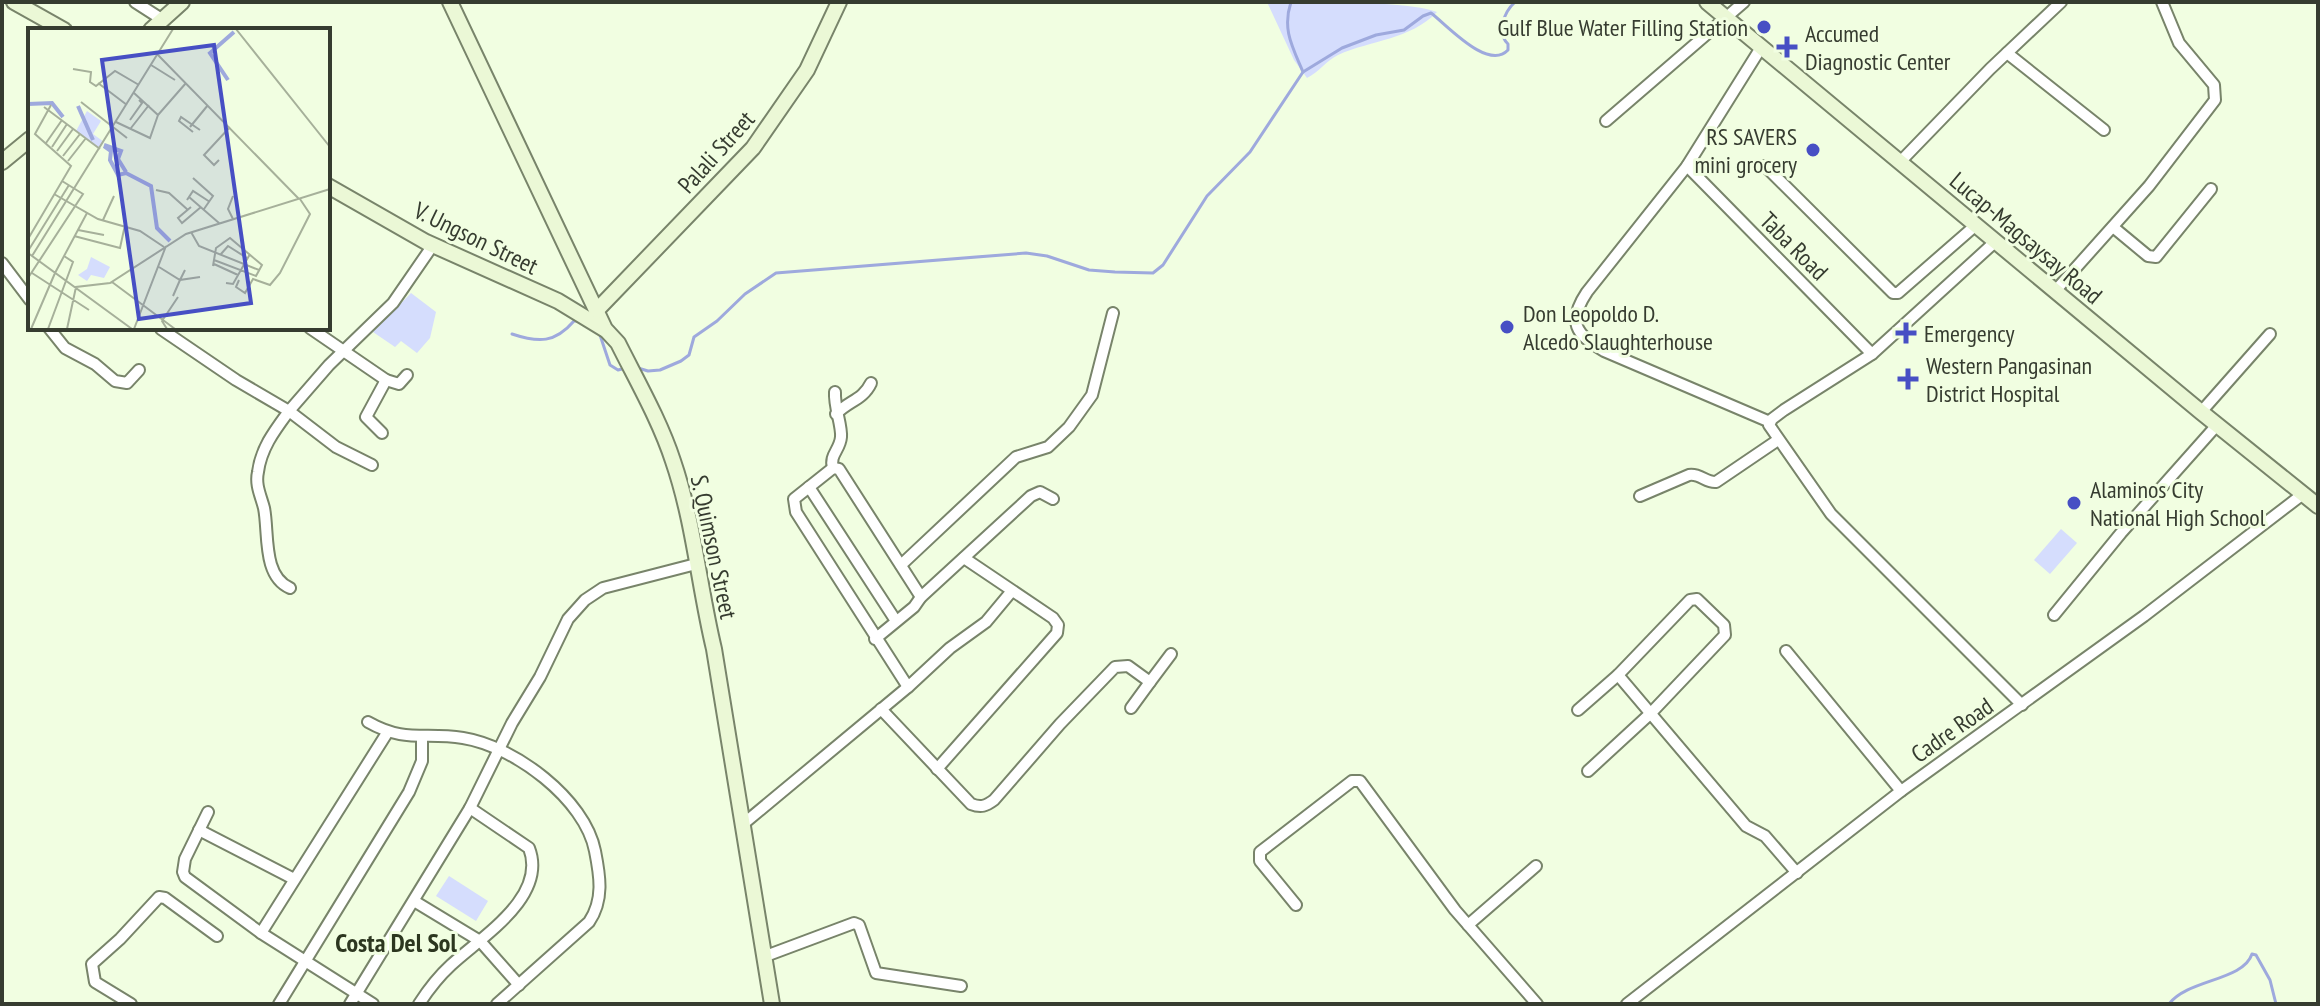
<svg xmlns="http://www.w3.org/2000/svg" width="2320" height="1006" viewBox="0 0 2320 1006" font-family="'PT Sans Narrow',sans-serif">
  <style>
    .green { fill: #d5ddfd }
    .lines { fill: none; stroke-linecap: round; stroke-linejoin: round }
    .stream { stroke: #9ea9dd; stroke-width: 3 }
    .street-casing { stroke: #78846a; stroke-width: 14 }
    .secondary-casing { stroke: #78846a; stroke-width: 18 }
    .street { stroke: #fff; stroke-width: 10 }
    .secondary { stroke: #ebf8d6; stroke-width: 14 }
    .poi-dot { fill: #474fc4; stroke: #f1fee1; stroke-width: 3 }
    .labels { text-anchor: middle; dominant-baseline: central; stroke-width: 6; stroke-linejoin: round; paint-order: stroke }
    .poi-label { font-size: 24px; fill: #363c30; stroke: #f1fee1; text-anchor: start }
    .street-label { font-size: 24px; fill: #363c30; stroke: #f1fee1 }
    .neighbourhood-label { font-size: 26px; font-weight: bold; fill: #2c361f; stroke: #f1fee1 }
    .inset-river { fill: none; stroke: #9ea9dd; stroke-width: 4 }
    .inset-road { fill: none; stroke: #a6b09a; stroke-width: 2 }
    .view { fill: #474fc4; fill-opacity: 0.15; stroke: #474fc4; stroke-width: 4 }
    .inset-edge { fill: none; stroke: #363c30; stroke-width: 4 }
  </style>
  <rect width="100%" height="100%" fill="#f1fee1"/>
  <g class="green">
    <path d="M1267,2C1307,2 1406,0 1437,12C1410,40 1371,40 1338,55C1326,61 1319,72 1307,78L1294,60Z"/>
    <polygon points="411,293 436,312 430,338 417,353 401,341 395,347 373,332"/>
    <polygon points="2061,529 2077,543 2050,574 2034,560"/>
    <polygon points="449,876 488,901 476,921 436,896"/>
  </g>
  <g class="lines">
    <g class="stream">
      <path d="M1303,72L1342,48L1376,35L1404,30L1423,16L1431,13C1448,26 1488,71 1508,50V44C1496,33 1504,12 1515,2"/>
      <polyline points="599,332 610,365 618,370 622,369"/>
      <path d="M512,334C539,343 555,343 574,321H580"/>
      <path d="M638,368L648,371L660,370L681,361L689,355L694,337L717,321L745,294L776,273L1026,253L1047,256L1089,270L1115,272L1153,273L1163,265L1207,196L1250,152L1303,72C1292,46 1282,29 1291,2"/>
      <path d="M2169,1004C2188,979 2243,981 2252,954L2256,955L2270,980L2276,1004"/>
    </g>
    <g class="street-casing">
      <g id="street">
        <polyline points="135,2 163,20"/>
        <path d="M1762,46L1687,166L1587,292C1567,322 1575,334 1604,351L1770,422"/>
        <polyline points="2007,53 2104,130"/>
        <polyline points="1606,121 1744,2"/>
        <polyline points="1900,162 1990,69 2061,2"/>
        <polyline points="1687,166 1872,354"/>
        <polyline points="1765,166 1893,293 1898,293 1976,225"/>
        <polyline points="2113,227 2148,256 2156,257 2211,189"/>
        <polyline points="1996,241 1872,354 1784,410 1772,419 1769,425 1831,514 2022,705"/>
        <polyline points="2,263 30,300"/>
        <polyline points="2056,290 2149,186 2215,100 2214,85 2179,43 2162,2"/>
        <polyline points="49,328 65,348 95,364 115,381 127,383 139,370"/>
        <polyline points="310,328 386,380 399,384 407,375"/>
        <path d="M161,329L236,380L289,411C275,430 261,448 258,472C255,485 261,496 264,508C269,532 262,576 290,588"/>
        <polyline points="2201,412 2270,334"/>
        <path d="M836,414C848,401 863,400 871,383"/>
        <polyline points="382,433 366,417 386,380"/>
        <polyline points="372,465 336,447 289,411 329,365 393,303 433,245"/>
        <path d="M833,468C829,455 840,450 841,437C842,425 834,407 835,392"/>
        <polyline points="809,487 896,621"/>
        <path d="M1640,496L1689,475C1700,473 1706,483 1716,482L1778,440"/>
        <polyline points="901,565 1016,457 1048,447 1069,427 1092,395 1113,313"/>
        <polyline points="2054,615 2121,533 2217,425"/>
        <polyline points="875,639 914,607 921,597 1031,496 1040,492 1053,499"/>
        <polyline points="1786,651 1901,791"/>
        <polyline points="1618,675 1746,826 1765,836 1797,873"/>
        <polyline points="908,687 796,512 794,499 833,468 839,469 921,597"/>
        <polyline points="1131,708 1150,682"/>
        <path d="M881,709L971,804C981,808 986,806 994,800L1060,724L1115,667L1128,666L1150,682L1171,654"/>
        <polyline points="1578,710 1618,675 1690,600 1697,599 1724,625 1725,635 1651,713 1588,771"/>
        <path d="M368,722C405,743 424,732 463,738C514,746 585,799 595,851C600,876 604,900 589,922L497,1004"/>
        <polyline points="937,769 1057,633 1058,625 1053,618 964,558"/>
        <polyline points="208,812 185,859 183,872 185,877 261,933 373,1004"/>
        <polyline points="742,825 908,687 950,648 986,622 1011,592"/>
        <polyline points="199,830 294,879"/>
        <polyline points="414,901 480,941 519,985"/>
        <polyline points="1296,905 1260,861 1260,852 1352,781 1360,781 1455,910 1537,1004"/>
        <polyline points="1468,925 1536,866"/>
        <polyline points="261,933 387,733"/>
        <polyline points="763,957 854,923 859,925 876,973 961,986"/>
        <polyline points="131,1004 95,982 92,964 120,939 159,897 165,898 217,936"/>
        <polyline points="279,1004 409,792 422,761 422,738"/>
        <polyline points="350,1004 470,808 512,723 540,677 568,619 585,600 603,588 696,564"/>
        <path d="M419,1004C428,990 439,976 451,965C481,937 548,897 529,848L470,808"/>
        <polyline points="1627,1004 1901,791 2144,616 2303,494"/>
      </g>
    </g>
    <g class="secondary-casing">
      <g id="secondary">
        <polyline points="14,2 64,30"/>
        <path d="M450,2L605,329L618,343C637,381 660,421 673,461C694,522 699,587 714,649L772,1004"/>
        <polyline points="1707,2 2201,412 2318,506"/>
        <polyline points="151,30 182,2"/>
        <polyline points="2,162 30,139"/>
        <polyline points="328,186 426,242 558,301 604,329"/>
        <polyline points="597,310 753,148 807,70 839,2"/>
      </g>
    </g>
    <use href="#street" class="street"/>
    <use href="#secondary" class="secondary"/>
  </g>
  <g class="poi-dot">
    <circle cx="1764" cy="27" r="8"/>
    <path d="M1783 35h8v8h8v8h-8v8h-8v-8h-8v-8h8z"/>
    <circle cx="1813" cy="150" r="8"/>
    <circle cx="1507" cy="327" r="8"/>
    <path d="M1902 321h8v8h8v8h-8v8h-8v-8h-8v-8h8z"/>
    <path d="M1904 367h8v8h8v8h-8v8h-8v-8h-8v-8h8z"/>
    <circle cx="2074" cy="503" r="8"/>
  </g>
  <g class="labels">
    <g class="poi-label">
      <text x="1748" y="27" text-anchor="end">Gulf Blue Water Filling Station</text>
      <text x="1805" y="33">Accumed<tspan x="1805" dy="28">Diagnostic Center</tspan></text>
      <text x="1797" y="136" text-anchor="end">RS SAVERS<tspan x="1797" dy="28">mini grocery</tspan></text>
      <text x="1523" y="313">Don Leopoldo D.<tspan x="1523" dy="28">Alcedo Slaughterhouse</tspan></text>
      <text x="1924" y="333">Emergency</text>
      <text x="1926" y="365">Western Pangasinan<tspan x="1926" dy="28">District Hospital</tspan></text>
      <text x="2090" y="489">Alaminos City<tspan x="2090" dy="28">National High School</tspan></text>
    </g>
    <g class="street-label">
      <text transform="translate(716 152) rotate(-48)">Palali Street</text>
      <text transform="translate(476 238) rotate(26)">V. Ungson Street</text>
      <text transform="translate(2026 238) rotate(40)">Lucap-Magsaysay Road</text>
      <text transform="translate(1794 246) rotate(45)">Taba Road</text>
      <text transform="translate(714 547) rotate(78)">S. Quimson Street</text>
      <text transform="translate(1952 730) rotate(-35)">Cadre Road</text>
    </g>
    <g class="neighbourhood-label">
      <text x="396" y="942">Costa Del Sol</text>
    </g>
  </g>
  <g transform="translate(28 28)">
    <rect width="302" height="302" fill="#f1fee1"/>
    <path d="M59,83L73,93L65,106L76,114L71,121L48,103ZM63,229L82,239L76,250L63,247L59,253L50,247L59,241Z" fill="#d5ddfd"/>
    <path class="inset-river" d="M200,52L182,25L206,4M0,76L24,75L35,89M50,78L65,112M76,117L93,123L90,131L98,144M76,118L83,123L82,132L90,147L98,145L123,158L129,200L142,213"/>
    <path class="inset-road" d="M208,1L302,119M130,27L271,171M123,37L147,52M45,41L63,44L62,54L68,58L87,43L111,57M70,55L99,77M106,65L130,87L158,55M53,74L99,110M16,79L72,121M102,92L114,75L111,72M88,94L122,110L130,87M162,99L180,77M103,100L121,77M165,104L151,93L153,89L172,102M18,115L34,92M24,119L39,96M29,123L45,101M35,128L52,106M191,132L186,137L176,127L202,99M40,133L58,110M165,150L185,168L176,181M128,162L141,165L160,182M26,166L70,191L112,203L136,219M161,169L191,195M159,172L165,163L182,174M163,179L150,190L154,195L173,179M205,191L200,181L205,168M75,192L86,168M50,202L76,207M163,204L171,218L231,242M46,208L92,220L97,197M0,211L43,138L7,106L23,77M0,223L41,157M0,225L104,301M193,226L200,218L219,230M4,228L145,1M186,236L210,247M185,238L188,220L202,210L234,237L228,248L186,232M131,239L152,252L157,242M4,245L61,282M27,245L59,185M0,250L55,166L34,153M211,252L208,259L217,265L225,251L242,257L252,245L282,186L272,171M84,254L147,301M198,255L205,256L222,226M145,268L152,252L172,249M3,301L27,245M20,301L45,234L36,228M39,301L48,259L82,255L158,206L302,161M106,301L138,218M139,301L134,293L150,269"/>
    <path class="view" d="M186,17L223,275L111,291L74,32Z"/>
    <rect width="302" height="302" class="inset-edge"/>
  </g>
  <rect width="2320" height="1006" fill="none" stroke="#363c30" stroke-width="8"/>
</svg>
